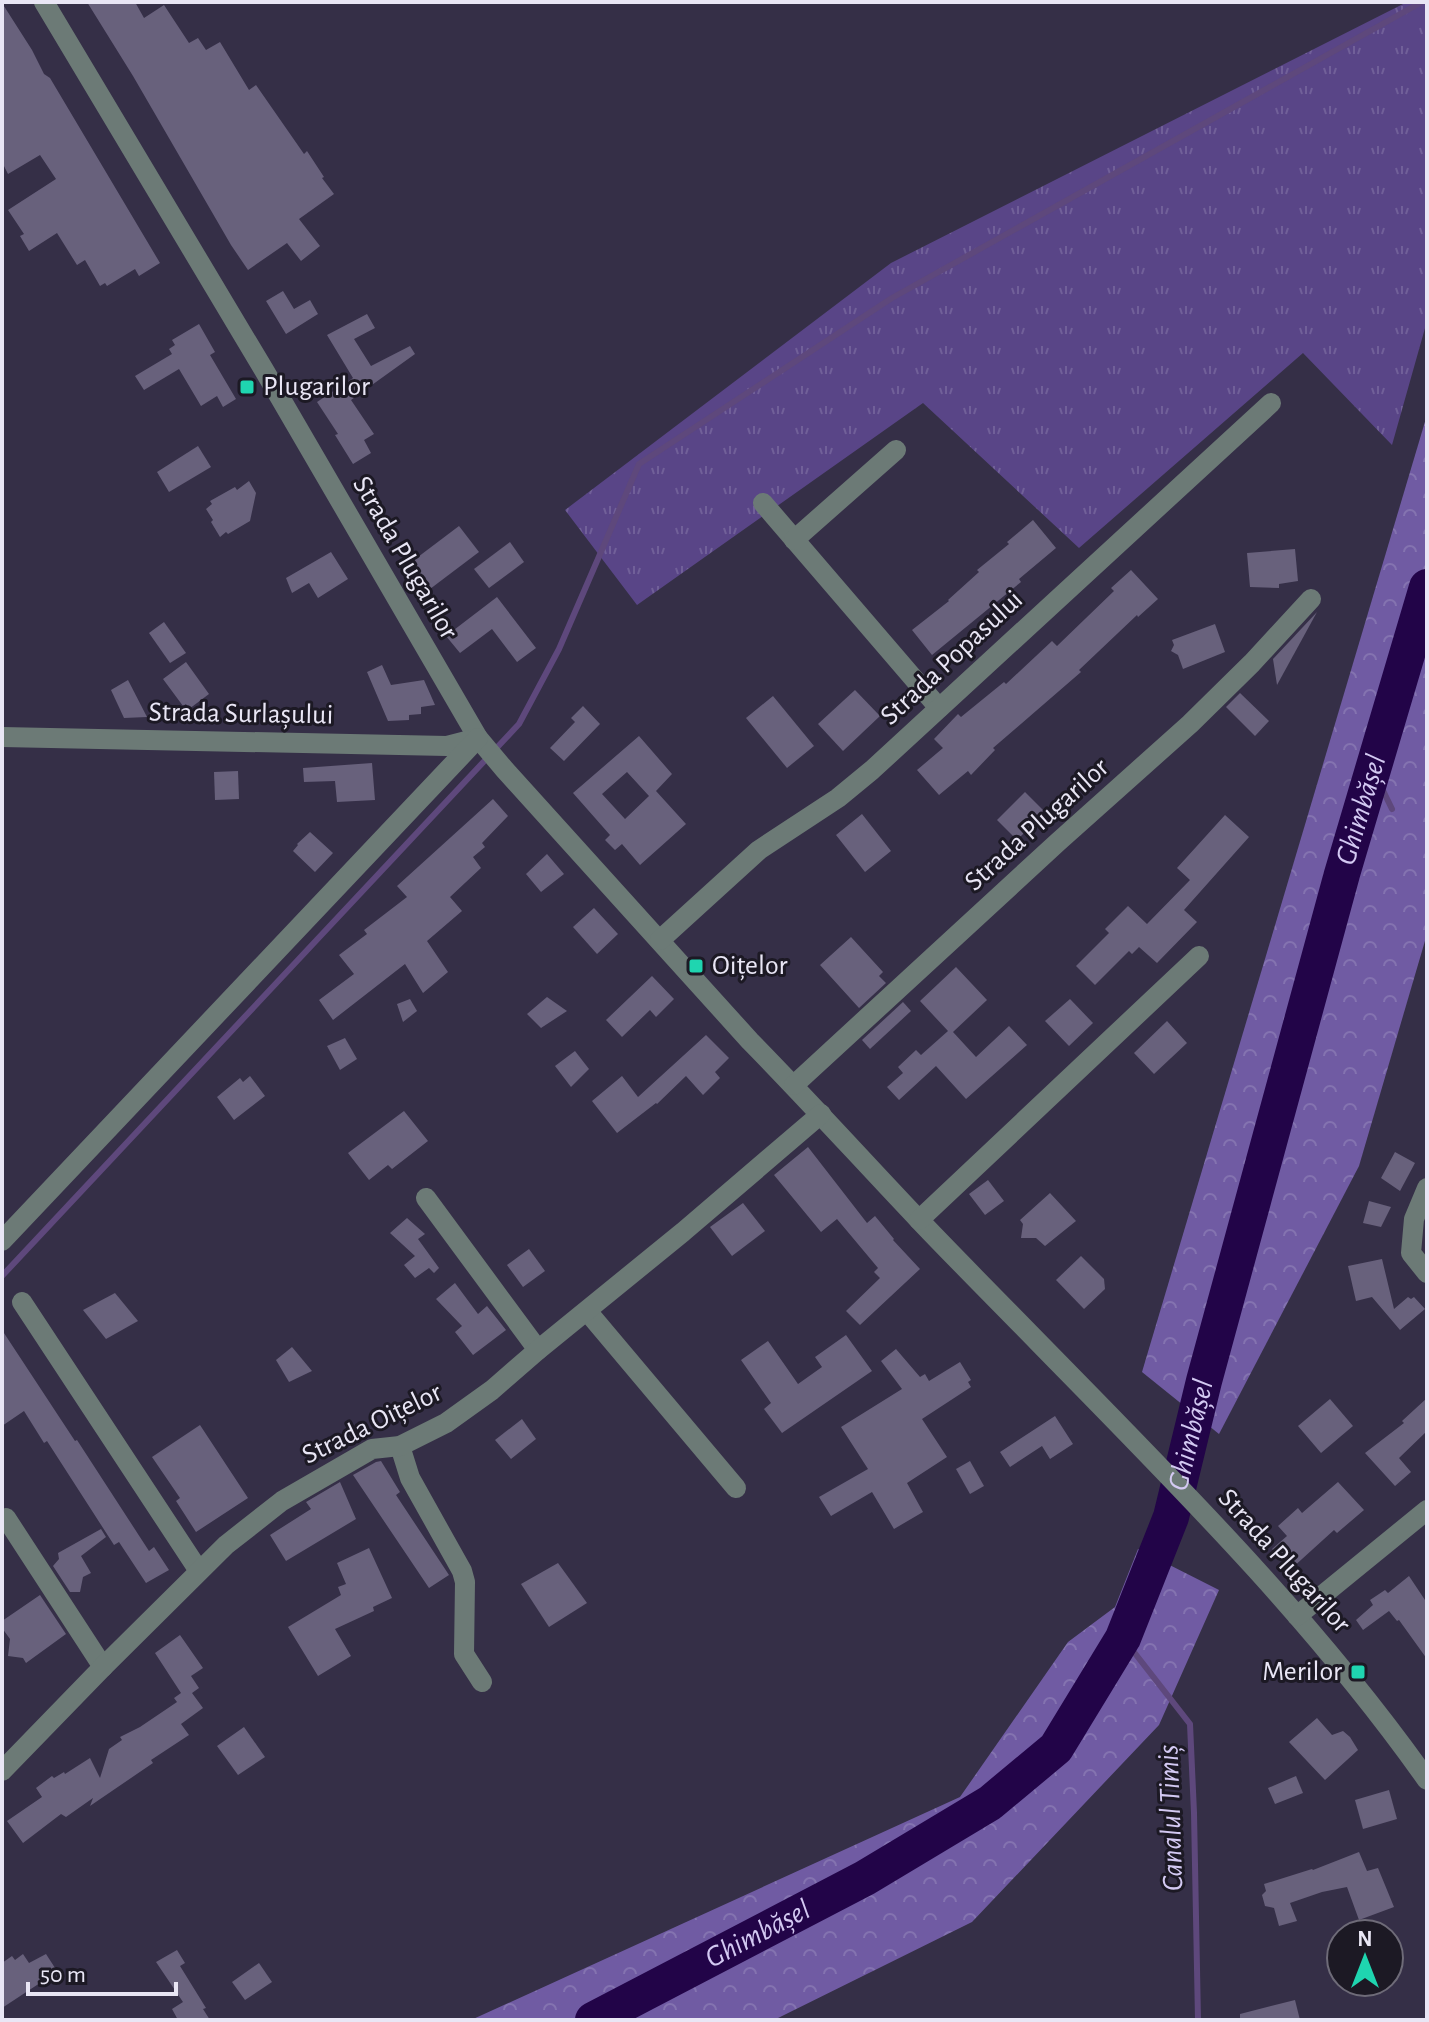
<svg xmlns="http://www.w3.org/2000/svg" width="1429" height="2022" viewBox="0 0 1429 2022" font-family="'Alegreya Sans',sans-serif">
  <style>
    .grass { fill: url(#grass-tufts) }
    .forest { fill: url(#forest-crowns) }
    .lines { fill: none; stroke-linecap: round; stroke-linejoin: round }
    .stream { stroke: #5e487c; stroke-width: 6 }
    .river { stroke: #220448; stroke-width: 36 }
    .building { fill: #68617c; fill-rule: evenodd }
    .minor { stroke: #6c7a76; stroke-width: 20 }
    .poi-dot { fill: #1fd5b0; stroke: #1c1924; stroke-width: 3 }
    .labels { text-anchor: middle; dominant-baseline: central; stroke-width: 6; stroke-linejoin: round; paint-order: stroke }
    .poi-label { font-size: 28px; fill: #e9e6f5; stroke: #1c1924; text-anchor: start }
    .street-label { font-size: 28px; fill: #e9e6f5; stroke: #1c1924 }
    .water-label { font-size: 30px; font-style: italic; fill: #d3c9f2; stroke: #1c1924 }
  </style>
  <defs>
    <pattern id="grass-tufts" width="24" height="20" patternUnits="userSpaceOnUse" patternTransform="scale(2)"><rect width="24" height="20" fill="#594587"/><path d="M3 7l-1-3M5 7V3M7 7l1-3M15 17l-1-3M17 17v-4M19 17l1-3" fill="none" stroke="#716099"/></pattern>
    <pattern id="forest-crowns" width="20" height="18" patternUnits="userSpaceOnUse" patternTransform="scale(2)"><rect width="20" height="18" fill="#705ba3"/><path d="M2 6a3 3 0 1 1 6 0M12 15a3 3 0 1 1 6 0" fill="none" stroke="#8473b0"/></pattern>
  </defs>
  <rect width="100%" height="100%" fill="#352f47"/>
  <polygon class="grass" points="1407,2 1427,2 1427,321 1392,445 1303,353 1079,548 923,403 637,605 565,510 891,263"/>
  <g class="forest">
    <polygon points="1427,415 1427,934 1359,1166 1219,1434 1142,1372"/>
    <polygon points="1138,1549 1219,1590 1159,1725 972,1922 774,2020 471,2020 960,1797 1068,1642 1115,1607"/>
  </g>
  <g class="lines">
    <g class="stream">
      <polyline points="1373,770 1392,809"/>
      <polyline points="2,1276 519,724 559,649 639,464 892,298 1422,2"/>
      <polyline points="1123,1638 1190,1724 1194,1813 1198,2020"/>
    </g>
    <path class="river" id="s1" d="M593,2020L865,1878L990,1803L1056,1748L1123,1638L1171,1517L1204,1381L1342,874L1427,587"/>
  </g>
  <g class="building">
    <polygon points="87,2 135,2 144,18 164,5 189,43 198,38 206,50 220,42 249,90 256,85 304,154 307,151 324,177 322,178 334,194 299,219 320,246 301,261 287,243 248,270 231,245 133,76"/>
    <polygon points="2,3 32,50 44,74 50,78 160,263 139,276 135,269 107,286 105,283 100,286 85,260 77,265 57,233 29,251 20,236 24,234 8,210 56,179 40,155 8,174 2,162"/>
    <polygon points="283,291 294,309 310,300 318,314 286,334 266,301"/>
    <polygon points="367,314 375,328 354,339 371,366 410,346 415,354 351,400 374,434 364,440 371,453 353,464 335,435 338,434 317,402 353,378 327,335"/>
    <polygon points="199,324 215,352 210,355 236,399 223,407 217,396 201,406 179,369 144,390 135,376 172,354 169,349 175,345 172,340"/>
    <polygon points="198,446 211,467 169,492 157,472"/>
    <polygon points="249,481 256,493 250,521 228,534 226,532 220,537 211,522 213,520 206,509 212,504 210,501 235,487 237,490"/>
    <polygon points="1033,520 1056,548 1019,579 1021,582 932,655 912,630 949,601 948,600 979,572 977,570 1009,544 1007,542"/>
    <polygon points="459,526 479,552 430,589 410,563"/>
    <polygon points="510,542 524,562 489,588 474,569"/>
    <polygon points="1295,549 1298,581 1279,584 1279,588 1250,587 1247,553"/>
    <polygon points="331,552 348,579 318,598 309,583 292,593 286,578"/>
    <polygon points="1131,570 1158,599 1138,617 1137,615 1079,670 1081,672 993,748 995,750 971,775 968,771 939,795 917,770 943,748 934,739 958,714 961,717 1004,682 1006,684 1052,641 1057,646 1114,591 1111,588"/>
    <polygon points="497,597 536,648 517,662 492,629 460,653 446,636"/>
    <polygon points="1317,612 1277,685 1273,659"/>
    <polygon points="164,622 186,653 170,663 149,633"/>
    <polygon points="1215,624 1225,652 1183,669 1178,655 1171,651 1174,645 1172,640"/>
    <polygon points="186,662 209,694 189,709 186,704 183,706 163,679"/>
    <polygon points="382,665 391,685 424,680 435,705 421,707 421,714 409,715 409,720 388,721 367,672"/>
    <polygon points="128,680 147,717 124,718 111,690"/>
    <polygon points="855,690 880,716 843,751 818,724"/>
    <polygon points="1240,693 1269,721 1255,736 1226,707"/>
    <polygon points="773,696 814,746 787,768 746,718"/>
    <polygon points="583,706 600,724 564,761 550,748 575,722 571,718"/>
    <path d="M639,736L672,774L656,791L686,824L640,865L622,844L615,850L605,840L610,835L573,793ZM627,772L649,796L625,819L602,794Z"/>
    <polygon points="372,763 375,800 337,802 335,781 304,782 303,768"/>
    <polygon points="238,771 239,799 215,800 214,772"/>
    <polygon points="1025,792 1045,812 1017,840 997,820"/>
    <polygon points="493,799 508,816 482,843 485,847 473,857 481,868 450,897 462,911 427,941 448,972 423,993 405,964 333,1020 319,1000 354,974 339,955 367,934 364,930 407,897 397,886"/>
    <polygon points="862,814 891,851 865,872 836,835"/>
    <polygon points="1225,815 1249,837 1184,910 1197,922 1157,963 1139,947 1132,954 1129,951 1095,985 1076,966 1109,933 1105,929 1128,906 1147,924 1190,880 1177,868"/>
    <polygon points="310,832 333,853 315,872 293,851 298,845 297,844"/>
    <polygon points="547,854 564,874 541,892 526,874"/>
    <polygon points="594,908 618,934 597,954 573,927"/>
    <polygon points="851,937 883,972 879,976 886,983 859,1008 820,965"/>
    <polygon points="956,967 987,1000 953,1032 976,1057 1009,1026 1027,1045 966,1099 936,1066 899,1100 887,1087 903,1073 898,1067 916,1050 921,1055 948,1031 920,1001"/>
    <polygon points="652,976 674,999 656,1017 650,1010 622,1037 606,1020"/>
    <polygon points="547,997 567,1011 541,1028 527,1014"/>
    <polygon points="410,999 417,1011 403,1022 397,1004"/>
    <polygon points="1070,999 1093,1023 1069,1046 1045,1021"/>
    <polygon points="903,1002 911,1011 870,1049 862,1040"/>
    <polygon points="1167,1021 1187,1043 1154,1074 1134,1053"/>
    <polygon points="706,1035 729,1058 715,1072 720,1078 703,1095 686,1076 657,1104 656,1103 617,1133 592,1101 622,1076 638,1097"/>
    <polygon points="345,1038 357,1059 340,1070 327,1046"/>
    <polygon points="575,1051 589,1069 571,1087 555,1066"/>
    <polygon points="250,1076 265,1096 234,1120 217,1097 240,1078 243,1082"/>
    <polygon points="404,1111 428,1141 392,1169 388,1165 369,1180 348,1153"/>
    <polygon points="808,1147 867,1223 875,1216 894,1239 893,1240 920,1269 860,1325 846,1311 880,1278 874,1272 878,1268 837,1219 821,1232 774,1175"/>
    <polygon points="1395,1152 1415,1163 1400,1191 1381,1178"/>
    <polygon points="988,1180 1004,1201 985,1215 969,1194"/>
    <polygon points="1050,1193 1076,1221 1045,1246 1036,1238 1021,1238 1023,1224 1020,1220"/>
    <polygon points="1369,1201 1391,1207 1381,1227 1363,1223"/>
    <polygon points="743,1203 765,1231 732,1256 710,1227"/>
    <polygon points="407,1218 425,1234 418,1239 439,1268 434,1273 429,1268 415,1278 404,1265 415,1256 390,1233"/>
    <polygon points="529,1249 545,1271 523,1287 507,1265"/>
    <polygon points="1081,1256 1104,1279 1105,1289 1084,1309 1056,1280"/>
    <polygon points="1382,1259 1394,1309 1408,1297 1411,1299 1414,1297 1425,1309 1400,1330 1372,1297 1356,1301 1348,1266"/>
    <polygon points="455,1283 478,1314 487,1306 506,1330 473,1355 455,1332 462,1326 436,1299"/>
    <polygon points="115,1293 138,1321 106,1339 83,1310"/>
    <polygon points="2,1330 75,1441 77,1440 149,1551 154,1547 169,1570 146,1583 119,1542 114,1545 47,1441 44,1443 24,1411 2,1426"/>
    <polygon points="846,1335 872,1371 782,1433 764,1409 771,1403 741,1360 768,1341 798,1384 822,1367 815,1357"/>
    <polygon points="292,1347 312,1371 289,1382 276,1360"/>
    <polygon points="896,1349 920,1377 925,1374 929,1381 960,1362 971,1380 968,1382 971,1387 922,1419 947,1457 907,1483 923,1512 894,1529 872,1492 831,1516 819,1497 868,1469 841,1427 902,1389 881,1361"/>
    <polygon points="1427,1398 1427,1431 1399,1458 1411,1472 1395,1486 1365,1453 1404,1423 1402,1421"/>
    <polygon points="1330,1399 1353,1426 1321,1453 1298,1426"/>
    <polygon points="1055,1416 1073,1444 1050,1459 1042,1446 1010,1467 1000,1452"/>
    <polygon points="522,1419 536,1439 511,1459 495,1440"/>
    <polygon points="200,1425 248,1498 196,1532 176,1501 180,1498 152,1457"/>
    <polygon points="381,1461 400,1492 396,1495 449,1575 429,1588 353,1475 376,1462"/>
    <polygon points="970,1461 984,1486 970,1494 956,1469"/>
    <polygon points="340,1482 356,1519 286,1561 270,1535 311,1509 306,1502"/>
    <polygon points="1338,1482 1364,1510 1337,1533 1334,1530 1291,1569 1272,1549 1287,1536 1278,1526 1298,1508 1302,1513"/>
    <polygon points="101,1529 106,1537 81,1556 91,1573 83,1577 80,1592 70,1592 53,1566 59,1559 58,1553"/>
    <polygon points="369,1548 392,1598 373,1607 374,1611 335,1629 351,1656 318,1676 288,1627 341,1595 338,1587 346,1584 337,1563"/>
    <polygon points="558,1563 587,1603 549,1627 521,1584"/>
    <polygon points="1409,1576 1427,1603 1427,1659 1399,1620 1397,1621 1389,1611 1363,1630 1356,1620 1373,1605 1370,1600 1385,1590 1388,1593"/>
    <polygon points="40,1595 66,1634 26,1663 23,1658 8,1656 10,1639 2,1628 2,1621"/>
    <polygon points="180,1635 203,1668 191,1676 199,1688 192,1693 203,1708 181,1724 189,1735 151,1760 153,1763 90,1806 93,1798 66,1817 61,1814 23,1843 7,1821 42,1797 36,1788 52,1776 54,1778 64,1772 65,1774 90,1758 100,1778 109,1749 122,1740 120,1737 140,1727 177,1702 174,1698 181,1693 155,1653"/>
    <polygon points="1317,1718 1332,1735 1343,1731 1350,1737 1358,1750 1325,1780 1289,1742"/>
    <polygon points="244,1727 265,1757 238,1775 217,1746"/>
    <polygon points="1296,1776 1303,1793 1275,1804 1268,1788"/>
    <polygon points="1389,1790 1397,1819 1363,1829 1355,1800"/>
    <polygon points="1359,1852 1367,1871 1378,1868 1394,1907 1359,1920 1347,1887 1322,1892 1290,1903 1297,1921 1279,1926 1274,1908 1265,1906 1262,1895 1266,1891 1264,1884 1312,1869 1313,1870"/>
    <polygon points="177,1950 185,1963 180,1966 206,2008 203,2009 210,2020 178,2020 172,2009 183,2002 156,1962"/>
    <polygon points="23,1954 29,1963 46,1954 57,1971 40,1981 40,1983 2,2008 2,1963 12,1956 15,1960"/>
    <polygon points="259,1963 272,1982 245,2000 232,1982"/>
    <polygon points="1295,2000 1300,2020 1240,2020 1240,2014"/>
  </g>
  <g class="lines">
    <g class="minor">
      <path d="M44,2L264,370L478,738L505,770L750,1041C808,1100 863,1161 920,1221C959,1262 999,1302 1038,1342C1175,1482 1314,1620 1427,1780"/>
      <polyline points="763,503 939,708"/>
      <polyline points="794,540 896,450"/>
      <polyline points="2,737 447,746 478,738"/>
      <polyline points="660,940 759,850 838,798 872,770 1271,403"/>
      <polyline points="794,1085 1058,842 1190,724 1252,663 1311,599"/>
      <polyline points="1427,1188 1414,1219 1411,1253 1427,1273"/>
      <polyline points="426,1198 538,1350"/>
      <polyline points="919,1220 1199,956"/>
      <polyline points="2,1241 478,738"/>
      <polyline points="22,1302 199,1571"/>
      <polyline points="587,1311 736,1488"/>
      <polyline points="400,1446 410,1478 462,1571 465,1582 464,1654 482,1682"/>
      <polyline points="6,1518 103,1667"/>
      <polyline points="1297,1616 1427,1510"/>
      <polyline points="2,1771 103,1667 226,1545 282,1501 372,1449 400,1446 446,1423 492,1390 538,1350 683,1232 821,1114"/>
    </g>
  </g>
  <g class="poi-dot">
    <rect x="239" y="379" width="16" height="16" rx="4"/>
    <rect x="688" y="958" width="16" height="16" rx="4"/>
    <rect x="1350" y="1664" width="16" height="16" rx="4"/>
  </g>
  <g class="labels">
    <g class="poi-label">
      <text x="263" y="387">Plugarilor</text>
      <text x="712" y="966">Oițelor</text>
      <text x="1342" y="1672" text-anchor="end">Merilor</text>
    </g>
    <g class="street-label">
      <text transform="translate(405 558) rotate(60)">Strada Plugarilor</text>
      <text transform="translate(952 658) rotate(-43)">Strada Popasului</text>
      <text transform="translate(241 714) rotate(1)">Strada Surlașului</text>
      <text transform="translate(1037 825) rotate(-42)">Strada Plugarilor</text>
      <text transform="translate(372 1424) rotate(-26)">Strada Oițelor</text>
      <text transform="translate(1284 1561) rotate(48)">Strada Plugarilor</text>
    </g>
    <g class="water-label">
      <text stroke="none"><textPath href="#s1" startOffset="1530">Ghimbășel</textPath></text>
      <text stroke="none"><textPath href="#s1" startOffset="882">Ghimbășel</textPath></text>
      <text transform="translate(1171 1818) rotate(-92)">Canalul Timiș</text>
      <text stroke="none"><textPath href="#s1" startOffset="186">Ghimbășel</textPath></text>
    </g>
  </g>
  <rect width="1429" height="2022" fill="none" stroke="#e9e6f5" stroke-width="8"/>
  <g transform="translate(1365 1958)"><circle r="38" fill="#1c1924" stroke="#6e6b78" stroke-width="2"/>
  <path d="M0-6L14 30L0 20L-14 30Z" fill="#1fd5b0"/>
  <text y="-12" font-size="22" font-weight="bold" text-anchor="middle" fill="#e9e6f5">N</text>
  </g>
  <path d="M28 1982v12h148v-12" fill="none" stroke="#e9e6f5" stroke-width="4"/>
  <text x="40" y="1982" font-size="24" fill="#e9e6f5" stroke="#1c1924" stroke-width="6" paint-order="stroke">50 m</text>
</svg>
